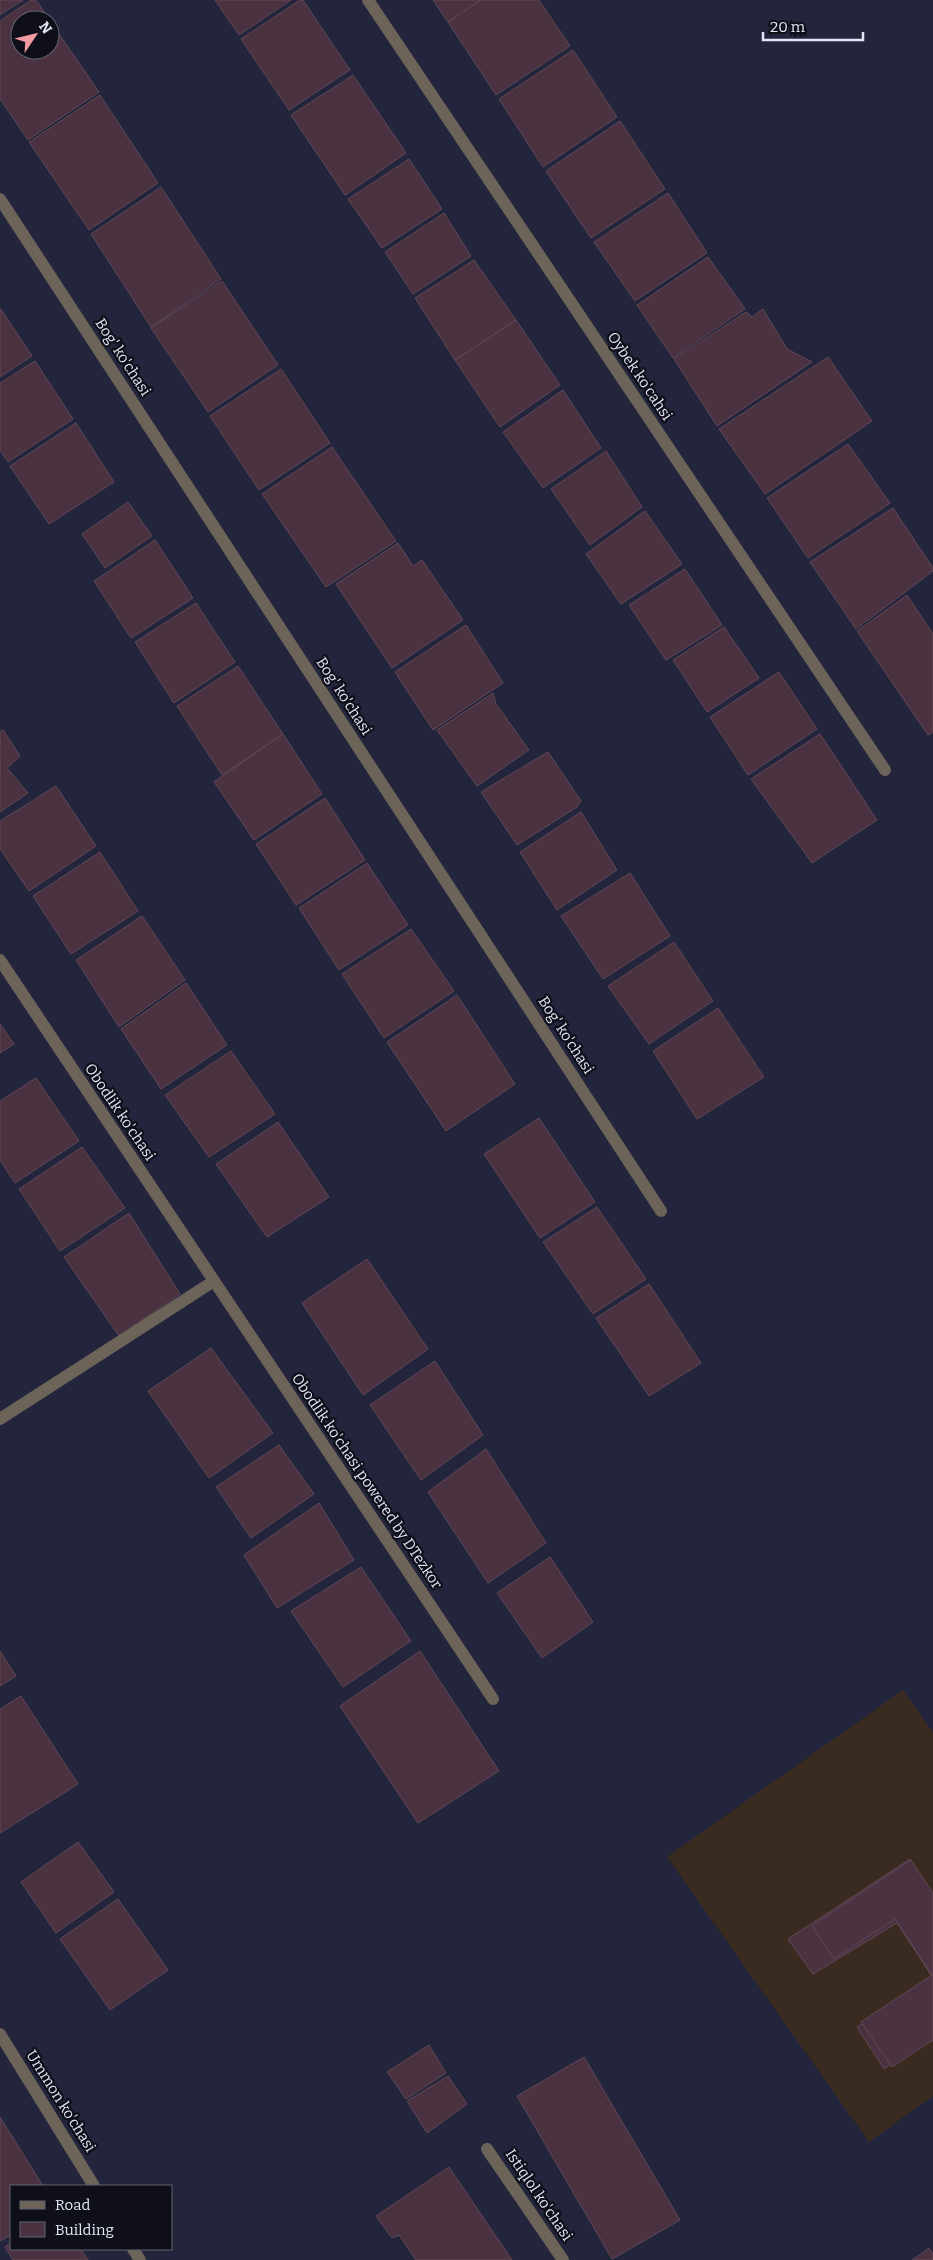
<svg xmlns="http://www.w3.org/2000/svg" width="933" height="2260" viewBox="0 0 933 2260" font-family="Bitter,serif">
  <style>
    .medical { fill: #3a2b20 }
    .building { fill: #4a3241; stroke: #614857 }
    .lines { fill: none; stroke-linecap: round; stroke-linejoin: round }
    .minor { stroke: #6c6359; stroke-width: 12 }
    .labels { text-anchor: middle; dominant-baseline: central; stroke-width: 4.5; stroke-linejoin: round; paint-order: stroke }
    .street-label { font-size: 15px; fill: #e3e6f5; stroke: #0e0f19 }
  </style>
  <rect width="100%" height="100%" fill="#22253c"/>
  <polygon class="medical" points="903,1690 933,1733 933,2096 869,2142 667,1857"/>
  <g class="building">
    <polygon points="0,0 23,0 0,15"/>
    <polygon points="31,0 36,0 50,20 20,20 20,50 50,50 50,21 99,92 28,140 0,99 0,21"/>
    <polygon points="215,0 291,0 239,35"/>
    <polygon points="300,0 303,0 350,70 289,110 241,39"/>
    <polygon points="433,0 482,0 448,22"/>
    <polygon points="481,0 539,0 570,46 496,95 448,22"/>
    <polygon points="573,50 617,117 543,167 499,99"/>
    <polygon points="353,75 406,153 345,195 291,115"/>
    <polygon points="100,95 158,183 89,230 29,142"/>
    <polygon points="620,121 665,189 591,238 546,171"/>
    <polygon points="409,159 442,209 382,248 348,199"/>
    <polygon points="161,187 221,279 151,327 91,234"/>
    <polygon points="668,193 707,253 635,301 594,242"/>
    <polygon points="444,213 471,256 413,294 385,252"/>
    <polygon points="708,257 745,309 673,358 637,305"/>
    <polygon points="474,260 516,320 455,360 415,298"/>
    <polygon points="222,281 278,365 208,412 151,328"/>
    <polygon points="0,308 32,356 0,377"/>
    <polygon points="763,309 787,349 812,362 717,426 674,359 746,312 752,317"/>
    <polygon points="516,320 560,385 500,427 455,360"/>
    <polygon points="828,357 872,421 765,494 719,429"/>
    <polygon points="35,361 73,419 8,462 0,450 0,383"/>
    <polygon points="281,369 330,443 259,490 210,416"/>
    <polygon points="563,390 601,448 543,488 503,432"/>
    <polygon points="76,423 114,482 49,524 10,466"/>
    <polygon points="848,444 890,503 808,558 767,498"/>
    <polygon points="332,447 396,541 326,587 262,494"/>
    <polygon points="606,451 642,507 590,545 551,489"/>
    <polygon points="128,502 152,536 105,568 82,534"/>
    <polygon points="893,508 933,568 933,571 856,629 810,562"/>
    <polygon points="645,511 682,564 621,604 586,554"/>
    <polygon points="155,540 193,598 131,638 94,581"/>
    <polygon points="398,543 413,566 422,560 463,620 392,668 336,584"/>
    <polygon points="685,569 722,625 666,660 629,605"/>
    <polygon points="907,595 933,634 933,732 928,735 857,631"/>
    <polygon points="196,603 235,662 174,703 135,642"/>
    <polygon points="466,625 503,683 433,730 395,672"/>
    <polygon points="724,627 759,678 707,712 673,660"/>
    <polygon points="238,666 283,734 222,775 177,706"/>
    <polygon points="779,672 817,729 748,775 710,717"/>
    <polygon points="493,693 496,704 529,750 477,786 437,730"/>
    <polygon points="3,730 20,756 7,768 28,793 0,812 0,732"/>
    <polygon points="283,734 322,794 254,840 214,782"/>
    <polygon points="820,734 877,820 812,863 751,779"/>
    <polygon points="548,752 581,801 577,807 517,845 481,792"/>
    <polygon points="56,786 96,846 29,891 0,849 0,821"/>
    <polygon points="325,798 365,860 296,905 256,844"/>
    <polygon points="581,812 617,870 557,910 520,852"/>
    <polygon points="100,852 138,911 71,954 33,896"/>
    <polygon points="367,863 408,925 339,970 299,908"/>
    <polygon points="630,873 670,936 603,979 561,916"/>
    <polygon points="142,916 185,980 119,1027 76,960"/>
    <polygon points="411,929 454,991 384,1038 342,974"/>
    <polygon points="674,942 713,1001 649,1044 608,986"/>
    <polygon points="186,983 227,1045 161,1089 121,1029"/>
    <polygon points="457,995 515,1084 446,1131 387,1042"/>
    <polygon points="718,1008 764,1077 697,1119 653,1051"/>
    <polygon points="0,1024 14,1044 0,1053"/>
    <polygon points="231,1051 275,1114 209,1157 165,1095"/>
    <polygon points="36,1078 79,1141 15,1183 0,1160 0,1101"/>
    <polygon points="539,1118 595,1202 540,1238 484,1154"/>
    <polygon points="278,1122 329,1197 267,1237 216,1164"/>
    <polygon points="82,1147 125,1208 60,1251 19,1189"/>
    <polygon points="597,1207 646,1279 593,1314 543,1242"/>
    <polygon points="129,1213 180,1294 119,1336 64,1257"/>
    <polygon points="367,1259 428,1349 363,1395 302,1303"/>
    <polygon points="649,1284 701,1363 649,1396 596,1318"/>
    <polygon points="211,1348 273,1433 209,1478 148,1391"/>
    <polygon points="435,1361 483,1435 421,1480 370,1405"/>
    <polygon points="279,1445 314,1494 251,1538 216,1487"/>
    <polygon points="486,1449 546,1543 488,1583 428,1492"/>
    <polygon points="319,1503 354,1560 277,1608 244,1555"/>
    <polygon points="550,1557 593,1622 542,1658 497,1593"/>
    <polygon points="361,1567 411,1641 343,1687 291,1611"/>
    <polygon points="0,1651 16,1676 0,1686"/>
    <polygon points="420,1651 499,1771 418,1823 340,1706"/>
    <polygon points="21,1696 78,1784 0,1833 0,1709"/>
    <polygon points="78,1842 114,1892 56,1933 21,1882"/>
    <polygon points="910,1859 933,1896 933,2036 884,2069 857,2027 933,1978 897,1923 813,1974 788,1939"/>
    <polygon points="911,1860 933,1893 933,2040 892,2067 861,2022 932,1975 895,1919 834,1959 812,1926"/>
    <polygon points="118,1899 168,1970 110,2010 60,1939"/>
    <polygon points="429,2045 446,2073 406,2099 387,2072"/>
    <polygon points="584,2057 680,2220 612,2259 517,2096"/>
    <polygon points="448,2076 467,2104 427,2133 407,2101"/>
    <polygon points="0,2117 43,2186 11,2186 11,2235 0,2241"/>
    <polygon points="449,2167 512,2260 416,2260 399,2235 392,2238 376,2216"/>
    <polygon points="11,2243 11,2249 81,2249 88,2260 13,2260 5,2247"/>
    <polygon points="929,2248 933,2254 933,2260 912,2260"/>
  </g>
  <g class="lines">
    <g class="minor">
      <polyline points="368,0 885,770"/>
      <polyline points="0,199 661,1211"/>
      <polyline points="0,960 493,1699"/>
      <polyline points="0,1419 214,1281"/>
      <polyline points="0,2034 94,2186"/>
      <polyline points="487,2149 563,2260"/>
      <polyline points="133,2249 140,2260"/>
    </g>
  </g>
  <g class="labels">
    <g class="street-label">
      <text transform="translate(123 357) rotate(57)">Bog' ko'chasi</text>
      <text transform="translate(640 376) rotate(56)">Oybek ko'cahsi</text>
      <text transform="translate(344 696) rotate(57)">Bog' ko'chasi</text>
      <text transform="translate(566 1035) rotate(57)">Bog' ko'chasi</text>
      <text transform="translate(120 1112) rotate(56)">Obodlik ko'chasi</text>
      <text transform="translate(367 1481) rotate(56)">Obodlik ko'chasi powered by DTezkor</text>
      <text transform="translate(61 2101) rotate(58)">Ummon ko'chasi</text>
      <text transform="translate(539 2195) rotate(56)">Istiqlol ko'chasi</text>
    </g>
  </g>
  <rect x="10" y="2185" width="162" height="65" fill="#0e0f19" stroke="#636571"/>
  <rect x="20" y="2201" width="25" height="8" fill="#6c6359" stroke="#636571"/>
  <text x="55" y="2210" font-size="15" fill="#e3e6f5">Road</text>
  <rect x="20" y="2222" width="25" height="15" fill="#4a3241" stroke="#636571"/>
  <text x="55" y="2235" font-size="15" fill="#e3e6f5">Building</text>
  <g transform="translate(35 35) rotate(55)"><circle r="24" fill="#0e0f19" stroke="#636571"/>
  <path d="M0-4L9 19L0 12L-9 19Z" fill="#f49aa2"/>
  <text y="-8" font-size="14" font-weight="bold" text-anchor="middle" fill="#e3e6f5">N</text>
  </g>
  <path d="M763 32v8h100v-8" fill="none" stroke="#e3e6f5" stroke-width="2.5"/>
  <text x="770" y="32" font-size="15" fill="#e3e6f5" stroke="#0e0f19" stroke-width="4" paint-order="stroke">20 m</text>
</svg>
